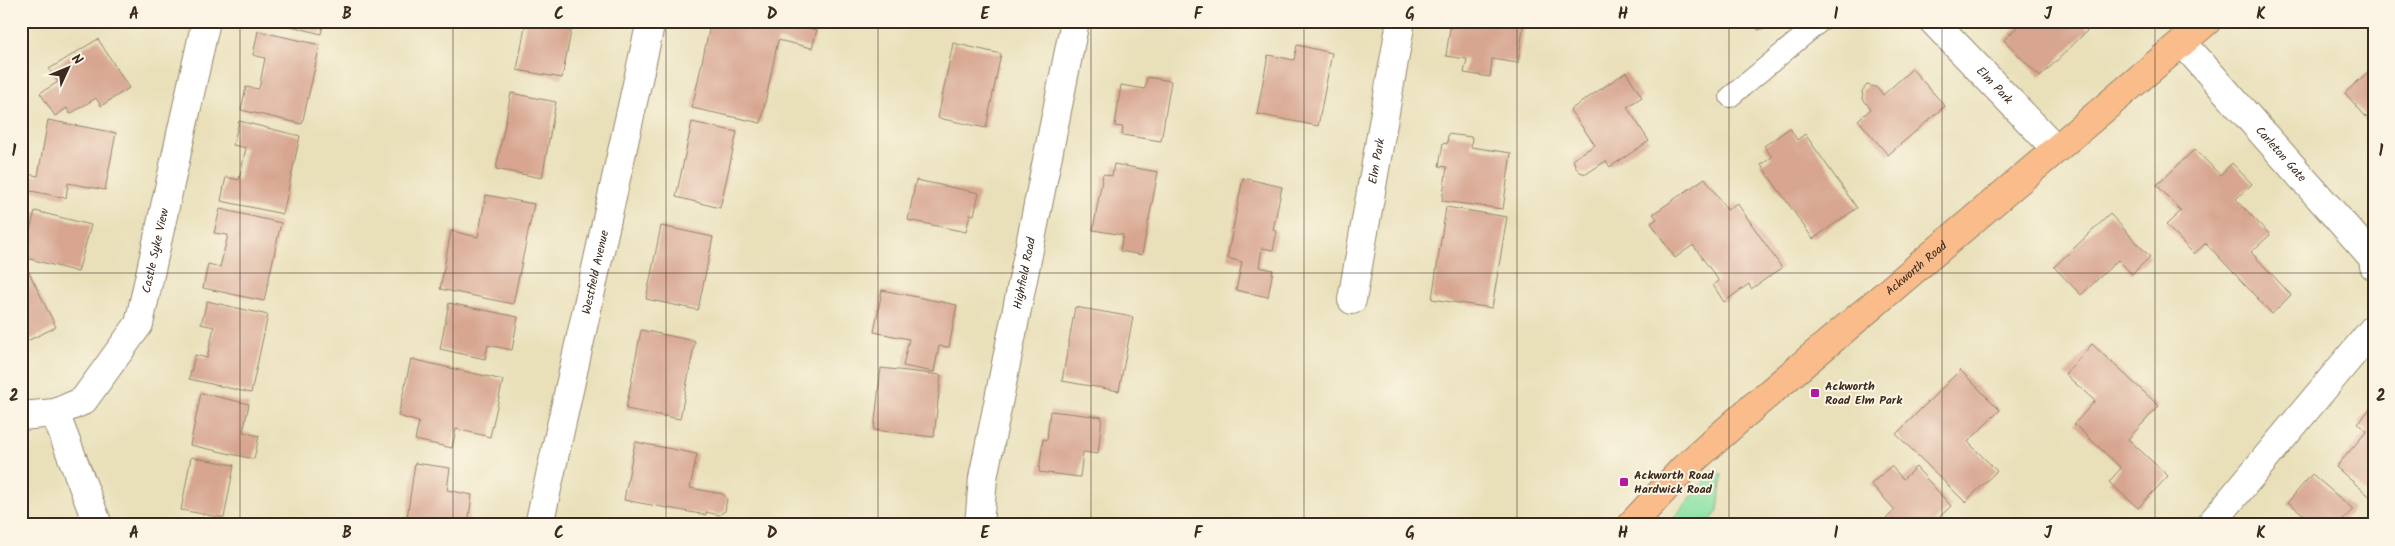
<svg xmlns="http://www.w3.org/2000/svg" width="2395" height="546" viewBox="0 0 2395 546" font-family="Kalam,sans-serif">
  <style>
    .green { fill: #88e0a4; stroke: #628561 }
    .building { fill: #d7a590 }
    .lines { fill: none; stroke-linecap: round; stroke-linejoin: round }
    .service-casing { stroke: #92856c; stroke-width: 22 }
    .minor-casing { stroke: #92856c; stroke-width: 30 }
    .trunk-casing { stroke: #92856c; stroke-width: 30 }
    .service { stroke: #fff; stroke-width: 20 }
    .minor { stroke: #fff; stroke-width: 28 }
    .trunk { stroke: #f9bc8a; stroke-width: 28 }
    .grid { fill: none; stroke: #3b2a1e; stroke-width: 1; stroke-opacity: 0.55 }
    .poi-dot { fill: #b5179e; stroke: #fcf5e5; stroke-width: 2 }
    .labels { text-anchor: middle; dominant-baseline: central; stroke-width: 4; stroke-linejoin: round; paint-order: stroke }
    .street-label { font-size: 12px; fill: #3b2a1e; stroke: #fcf5e5 }
    .poi-label { font-size: 12px; font-weight: bold; fill: #3b2a1e; stroke: #fcf5e5; text-anchor: start }
    .neatline { fill: none; stroke: #3b2a1e; stroke-width: 2 }
    .grid-label { font-size: 16px; text-anchor: middle; font-weight: bold; fill: #3b2a1e }
  </style>
  <rect width="100%" height="100%" fill="#fcf5e5"/>
  <filter id="ink" filterUnits="userSpaceOnUse"><feTurbulence type="fractalNoise" baseFrequency=".02" numOctaves="2"/><feDisplacementMap in="SourceGraphic" scale="10" xChannelSelector="R" yChannelSelector="G"/><feConvolveMatrix kernelMatrix="1 2 1 2 8 2 1 2 1" color-interpolation-filters="sRGB"/></filter>
  <filter id="wash" filterUnits="userSpaceOnUse"><feTurbulence type="fractalNoise" baseFrequency=".0096" numOctaves="4" result="noise"/><feDisplacementMap in="SourceGraphic" scale="20" xChannelSelector="R" yChannelSelector="G"/><feGaussianBlur stdDeviation="1.12" result="paint"/><feColorMatrix in="noise" values="0 0 0 0 0 0 0 0 0 0 0 0 0 0 0 0 0 1.4 0 .05"/><feComposite in="paint" operator="in"/></filter>
  <g filter="url(#wash)">
    <rect width="100%" height="100%" fill="#e9e0ba"/>
    <polygon class="green" points="1714,470 1722,475 1718,511 1707,525 1668,525"/>
    <g id="blocks">
      <g class="building">
        <polygon points="272,21 324,21 321,34"/>
        <polygon points="526,21 573,21 562,78 517,70"/>
        <polygon points="711,21 777,21 817,30 812,48 778,40 761,123 692,108"/>
        <polygon points="980,21 999,21 998,26"/>
        <polygon points="1451,21 1524,21 1518,63 1492,59 1490,77 1464,73 1467,59 1446,56"/>
        <polygon points="1756,21 1786,21 1786,22 1758,30"/>
        <polygon points="2013,21 2081,21 2089,29 2040,77 2004,40 2018,26"/>
        <polygon points="258,31 320,45 302,124 241,110 246,87 259,89 265,58 253,55"/>
        <polygon points="98,39 129,88 101,106 96,98 70,114 67,108 55,116 40,93 58,82 49,69"/>
        <polygon points="953,43 1001,54 986,128 938,118"/>
        <polygon points="1297,45 1332,53 1318,126 1257,114 1268,55 1294,60"/>
        <polygon points="1912,69 1945,106 1888,155 1858,120 1871,109 1863,99 1862,91 1867,85 1876,87 1883,95"/>
        <polygon points="2370,70 2374,74 2374,126 2345,93"/>
        <polygon points="1626,72 1642,97 1627,107 1649,141 1610,167 1606,161 1586,174 1580,172 1576,168 1573,159 1595,145 1570,110"/>
        <polygon points="1147,77 1171,81 1161,141 1122,135 1123,127 1115,126 1121,85 1145,89"/>
        <polygon points="511,93 556,102 542,178 496,169"/>
        <polygon points="48,120 116,133 105,190 68,183 66,198 21,189 21,173 38,176"/>
        <polygon points="239,121 300,136 283,214 221,201 226,177 239,180 246,148 233,145"/>
        <polygon points="692,122 737,132 720,208 676,197"/>
        <polygon points="1790,128 1797,140 1805,134 1857,208 1813,239 1761,165 1772,157 1764,146"/>
        <polygon points="1448,134 1472,137 1471,147 1511,153 1503,209 1442,201 1447,167 1439,166 1443,143 1447,144"/>
        <polygon points="2195,149 2220,175 2232,163 2252,184 2236,199 2270,235 2251,252 2291,295 2272,314 2206,243 2194,254 2166,225 2181,211 2157,185"/>
        <polygon points="1114,164 1158,172 1142,255 1120,251 1123,235 1093,230 1103,174 1112,176"/>
        <polygon points="1243,178 1282,187 1273,230 1277,231 1273,250 1262,248 1259,267 1273,270 1268,297 1236,290 1242,262 1227,258"/>
        <polygon points="1705,178 1727,210 1737,203 1782,268 1751,289 1749,284 1724,302 1713,285 1719,281 1693,245 1675,258 1651,223 1657,219 1653,214"/>
        <polygon points="916,180 979,193 974,215 970,214 966,232 908,220"/>
        <polygon points="486,195 534,204 513,304 440,289 451,231 478,237"/>
        <polygon points="1446,207 1507,217 1492,308 1432,299"/>
        <polygon points="220,209 281,223 264,301 203,288 208,264 220,267 228,235 214,233"/>
        <polygon points="35,211 91,225 78,272 23,257"/>
        <polygon points="2110,214 2150,257 2132,274 2118,260 2081,295 2054,267"/>
        <polygon points="661,226 713,237 698,310 646,299"/>
        <polygon points="21,256 56,327 21,344"/>
        <polygon points="882,290 957,305 949,347 939,346 934,372 903,366 909,339 874,332"/>
        <polygon points="207,301 268,315 251,393 189,379 195,355 207,358 214,327 201,324"/>
        <polygon points="449,303 518,317 512,350 488,345 485,359 440,349"/>
        <polygon points="1075,307 1133,317 1119,391 1062,381"/>
        <polygon points="641,330 695,341 680,419 626,409"/>
        <polygon points="2092,344 2159,406 2128,439 2168,476 2138,508 2109,482 2121,468 2074,424 2095,401 2065,374"/>
        <polygon points="411,359 503,380 490,437 456,429 452,448 415,440 419,422 398,416"/>
        <polygon points="881,368 941,375 934,437 874,430"/>
        <polygon points="1960,370 2000,410 1968,442 1997,471 1965,502 1896,434"/>
        <polygon points="201,393 249,404 243,432 259,436 254,459 190,445"/>
        <polygon points="2374,404 2374,500 2336,467 2367,431 2358,423"/>
        <polygon points="1050,411 1102,417 1098,454 1083,452 1080,477 1039,472 1043,439 1047,440"/>
        <polygon points="635,442 697,454 690,488 723,494 727,499 725,511 719,515 706,512 706,515 624,500"/>
        <polygon points="191,457 234,465 224,518 181,510"/>
        <polygon points="415,463 450,468 447,490 472,495 468,525 406,525"/>
        <polygon points="1891,466 1903,479 1916,467 1951,506 1931,525 1888,525 1884,521 1895,510 1871,484"/>
        <polygon points="2312,474 2353,509 2339,525 2294,525 2303,514 2288,502"/>
        <polygon points="179,521 189,524 189,525 178,525"/>
        <polygon points="1039,521 1059,524 1059,525 1038,525"/>
      </g>
    </g>
  </g>
  <g filter="url(#ink)">
    <use href="#blocks" fill-opacity="0" stroke="#92856c" stroke-width="1"/>
    <g class="lines">
      <g class="service-casing">
        <polyline id="service" points="1730,97 1821,21"/>
      </g>
      <g class="minor-casing">
        <g id="minor">
          <path id="s1" d="M1933,21L2056,149"/>
          <path id="s2" d="M2183,43L2373,258L2374,266"/>
          <path id="s3" d="M1352,300L1401,21"/>
          <polyline points="55,413 98,525"/>
          <path id="s4" d="M21,416L55,413L83,401L139,324L206,21"/>
          <path id="s5" d="M539,525L651,21"/>
          <path id="s6" d="M979,525L983,478L1075,21"/>
          <polyline points="2210,525 2374,328"/>
        </g>
      </g>
      <g class="trunk-casing">
        <g id="trunk">
          <path id="s7" d="M1631,525L1683,469L1754,406L2207,21"/>
        </g>
      </g>
      <use href="#service" class="service"/>
      <use href="#minor" class="minor"/>
      <use href="#trunk" class="trunk"/>
    </g>
  </g>
  <path class="grid" d="M240,21V525M453,21V525M666,21V525M878,21V525M1091,21V525M1304,21V525M1517,21V525M1729,21V525M1942,21V525M2155,21V525M21,273H2374"/>
  <g class="poi-dot">
    <rect x="1810" y="388" width="10" height="10" rx="2.5"/>
    <rect x="1619" y="477" width="10" height="10" rx="2.5"/>
  </g>
  <g class="labels">
    <g class="street-label">
      <text stroke="none"><textPath href="#s1" startOffset="89">Elm Park</textPath></text>
      <text stroke="none"><textPath href="#s2" startOffset="148">Carleton Gate</textPath></text>
      <text stroke="none"><textPath href="#s3" startOffset="141">Elm Park</textPath></text>
      <text stroke="none"><textPath href="#s4" startOffset="235">Castle Syke View</textPath></text>
      <text stroke="none"><textPath href="#s7" startOffset="384">Ackworth Road</textPath></text>
      <text stroke="none"><textPath href="#s5" startOffset="259">Westfield Avenue</textPath></text>
      <text stroke="none"><textPath href="#s6" startOffset="256">Highfield Road</textPath></text>
    </g>
    <g class="poi-label">
      <text x="1825" y="386">Ackworth<tspan x="1825" dy="14">Road Elm Park</tspan></text>
      <text x="1634" y="475">Ackworth Road<tspan x="1634" dy="14">Hardwick Road</tspan></text>
    </g>
  </g>
  <rect width="2395" height="546" fill="none" stroke="#fcf5e5" stroke-width="55"/>
  <g transform="translate(68 68) rotate(46)" stroke="#fcf5e5" stroke-width="4" paint-order="stroke">
  <path d="M0-4L9 19L0 12L-9 19Z" fill="#3b2a1e"/>
  <text y="-8" font-size="14" font-weight="bold" text-anchor="middle" fill="#3b2a1e">N</text>
  </g>
  <rect x="28" y="28" width="2340" height="490" class="neatline"/>
  <g class="grid-label">
    <text x="134" y="19">A</text>
    <text x="347" y="19">B</text>
    <text x="559" y="19">C</text>
    <text x="772" y="19">D</text>
    <text x="985" y="19">E</text>
    <text x="1198" y="19">F</text>
    <text x="1410" y="19">G</text>
    <text x="1623" y="19">H</text>
    <text x="1836" y="19">I</text>
    <text x="2048" y="19">J</text>
    <text x="2261" y="19">K</text>
    <text x="14" y="156">1</text>
    <text x="2381" y="156">1</text>
    <text x="14" y="401">2</text>
    <text x="2381" y="401">2</text>
    <text x="134" y="538">A</text>
    <text x="347" y="538">B</text>
    <text x="559" y="538">C</text>
    <text x="772" y="538">D</text>
    <text x="985" y="538">E</text>
    <text x="1198" y="538">F</text>
    <text x="1410" y="538">G</text>
    <text x="1623" y="538">H</text>
    <text x="1836" y="538">I</text>
    <text x="2048" y="538">J</text>
    <text x="2261" y="538">K</text>
  </g>
</svg>
